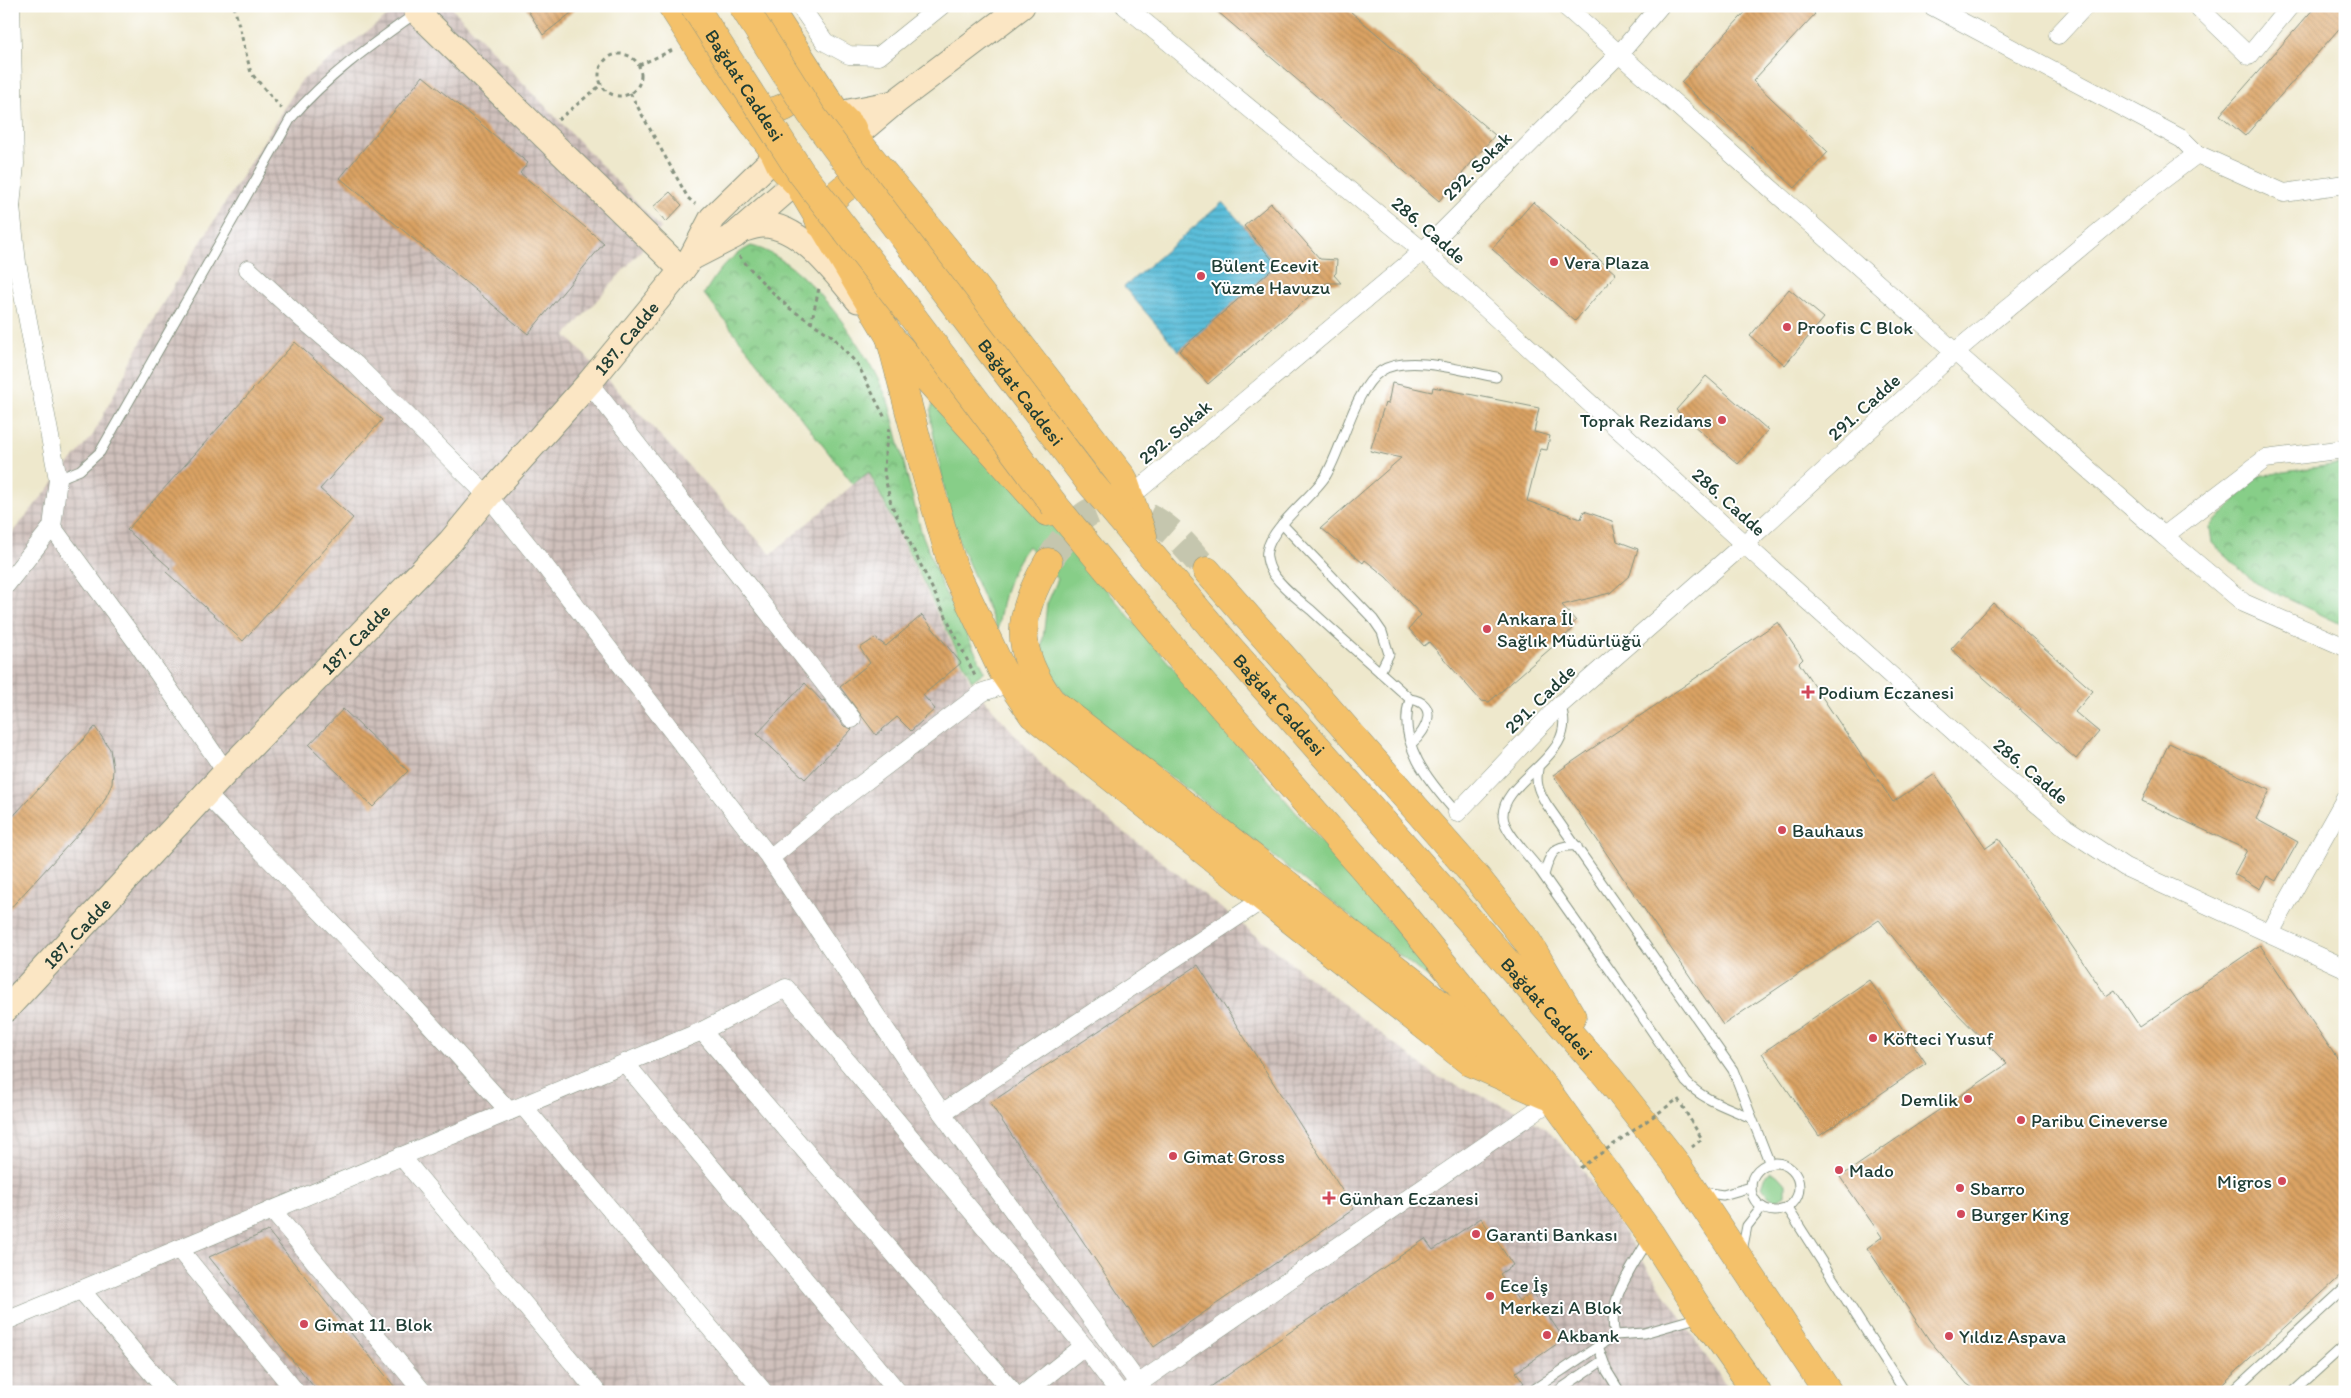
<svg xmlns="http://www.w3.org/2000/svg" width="2351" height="1398" viewBox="0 0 2351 1398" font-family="Itim,sans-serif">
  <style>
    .industrial { fill: url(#industrial-grid) }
    .green { fill: #87ce88; stroke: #53865e }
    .park { fill: url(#park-crowns); stroke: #53865e }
    .water { fill: url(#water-rules); stroke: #3e7e87 }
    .building { fill: url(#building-back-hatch) }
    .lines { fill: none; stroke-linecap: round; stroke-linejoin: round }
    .primary-tunnel { stroke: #c5c6ae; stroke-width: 28; stroke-dasharray: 28 14; stroke-linecap: butt }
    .lane-casing { stroke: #869280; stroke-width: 11 }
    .street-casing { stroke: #869280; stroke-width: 19 }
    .secondary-casing { stroke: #869280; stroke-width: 27 }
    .primary-casing { stroke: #869280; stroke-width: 29 }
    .path { stroke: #869280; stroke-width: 3; stroke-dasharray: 4 4; stroke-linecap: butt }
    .lane { stroke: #fff; stroke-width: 9 }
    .street { stroke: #fff; stroke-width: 18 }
    .secondary { stroke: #fbe6c4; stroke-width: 25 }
    .primary { stroke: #f4c16b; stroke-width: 28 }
    .primary-bridge-casing { stroke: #869280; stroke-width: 29; stroke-linecap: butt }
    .path-bridge { stroke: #869280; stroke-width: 3; stroke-dasharray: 4 4; stroke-linecap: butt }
    .primary-bridge { stroke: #f4c16b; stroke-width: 28 }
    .poi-dot { fill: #d1495b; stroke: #fff; stroke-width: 2 }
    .labels { text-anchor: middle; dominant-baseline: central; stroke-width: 4; stroke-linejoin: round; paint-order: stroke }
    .street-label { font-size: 19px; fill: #1f3d34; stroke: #fff }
    .poi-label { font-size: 19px; fill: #1f3d34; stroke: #fff; text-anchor: start }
  </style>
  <defs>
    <pattern id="industrial-grid" width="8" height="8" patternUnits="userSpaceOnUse" patternTransform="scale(1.25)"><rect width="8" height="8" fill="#cfc0bb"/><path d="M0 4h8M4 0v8" fill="none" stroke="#a79d99"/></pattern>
    <pattern id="park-crowns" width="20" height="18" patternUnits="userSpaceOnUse" patternTransform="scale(1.25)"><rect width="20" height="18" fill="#87ce88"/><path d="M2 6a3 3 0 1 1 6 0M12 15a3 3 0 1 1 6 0" fill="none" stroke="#6ea870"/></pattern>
    <pattern id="water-rules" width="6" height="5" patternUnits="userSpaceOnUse" patternTransform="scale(1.25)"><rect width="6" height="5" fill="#5cbeda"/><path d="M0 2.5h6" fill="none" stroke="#4b9cb2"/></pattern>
    <pattern id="building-back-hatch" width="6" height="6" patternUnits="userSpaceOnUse" patternTransform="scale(1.25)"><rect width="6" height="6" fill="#dba364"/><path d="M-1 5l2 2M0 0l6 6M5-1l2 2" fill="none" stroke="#b18653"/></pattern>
  </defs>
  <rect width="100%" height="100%" fill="#fff"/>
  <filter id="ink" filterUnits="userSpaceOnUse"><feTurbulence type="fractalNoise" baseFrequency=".02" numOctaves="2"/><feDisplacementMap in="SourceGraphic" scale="10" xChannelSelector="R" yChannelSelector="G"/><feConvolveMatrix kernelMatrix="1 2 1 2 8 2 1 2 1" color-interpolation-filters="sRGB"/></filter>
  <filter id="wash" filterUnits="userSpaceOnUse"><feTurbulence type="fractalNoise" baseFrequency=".0096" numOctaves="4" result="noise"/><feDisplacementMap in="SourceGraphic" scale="20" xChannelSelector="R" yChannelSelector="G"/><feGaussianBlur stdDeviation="1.12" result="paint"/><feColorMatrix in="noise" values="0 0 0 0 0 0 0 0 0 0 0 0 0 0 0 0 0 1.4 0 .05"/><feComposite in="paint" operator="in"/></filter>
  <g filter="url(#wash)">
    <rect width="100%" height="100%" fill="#eee8cc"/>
    <polygon class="industrial" points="401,6 450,6 661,228 566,335 771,554 868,472 973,687 1050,774 1434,1075 1521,1113 1547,1130 1577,1161 1730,1392 6,1392 6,540 93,435 153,319 301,81"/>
    <g class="green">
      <path d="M945,400L1455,999L1207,804L1090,716L1062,691L1048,666L1042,647L1047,604L1058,579L1028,546C1009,570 1001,601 998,631L956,535L946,497L931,422V409L934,401Z"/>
      <polygon points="1771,1172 1777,1175 1785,1184 1785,1195 1777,1200 1769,1197 1762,1187 1766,1175"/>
    </g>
    <g class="park">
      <path d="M751,246C806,258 870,353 889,404L921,531L942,586L985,671L972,681L869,472L853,484L704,294C718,271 726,259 751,246Z"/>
      <polygon points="2345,463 2345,626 2255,583 2212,543 2210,527 2258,476"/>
    </g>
    <polygon class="water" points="1223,202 1277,265 1179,351 1124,287"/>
    <g id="blocks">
      <g class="building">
        <polygon points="525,6 580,6 543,35"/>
        <polygon points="1211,6 1344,6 1495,135 1439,201"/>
        <polygon points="1751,6 1807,6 1815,14 1753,81 1828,152 1795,188 1681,82"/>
        <polygon points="2316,6 2345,6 2345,22 2245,136 2220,115"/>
        <polygon points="423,76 528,163 520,173 604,243 528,334 340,178"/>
        <polygon points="670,192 682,205 666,222 653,207"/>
        <polygon points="1533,202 1616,274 1575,321 1492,249"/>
        <polygon points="1271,203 1320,259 1337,260 1336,273 1334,275 1341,283 1325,283 1208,384 1179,351 1277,265 1244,226"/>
        <polygon points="1789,289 1824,318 1785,365 1750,336"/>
        <polygon points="295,342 382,420 320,489 353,518 243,641 166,572 170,568 127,530"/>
        <polygon points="1706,376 1768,430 1738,464 1676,410"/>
        <polygon points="1392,383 1432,392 1433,387 1539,408 1534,432 1550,436 1547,450 1540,449 1527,501 1581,519 1584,511 1612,521 1617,541 1638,549 1630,575 1610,593 1562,605 1576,621 1570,626 1573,629 1489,702 1481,701 1429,642 1424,646 1409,629 1421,615 1386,577 1365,560 1363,563 1321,528 1401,458 1370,451 1385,403 1388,404"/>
        <polygon points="1993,603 2093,691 2075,712 2099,732 2076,759 1951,649"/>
        <polygon points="922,615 961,663 923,695 935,709 911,731 897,717 876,735 840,687 870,663 860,648 875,638 886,646"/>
        <polygon points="1778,622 1803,659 1799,663 1893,802 1935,774 1986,848 1999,839 2106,996 2115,990 2140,1027 2260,945 2345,1070 2345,1272 2214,1392 1979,1392 1967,1384 1930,1341 1867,1248 1882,1237 1840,1177 2007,1064 1942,998 1879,920 1723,1025 1553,775"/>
        <polygon points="805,683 822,701 824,700 844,726 852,729 805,779 757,734"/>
        <polygon points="343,709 408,771 373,807 309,745"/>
        <polygon points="95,727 110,749 113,769 112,784 104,801 92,819 6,913 6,824"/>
        <polygon points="2169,743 2270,790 2256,819 2298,842 2276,881 2267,876 2260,889 2234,874 2247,850 2142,801"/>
        <polygon points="1198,965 1354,1209 1154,1347 990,1103"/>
        <polygon points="1869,980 1926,1063 1819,1136 1762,1053"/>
        <polygon points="1481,1218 1513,1265 1500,1274 1519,1301 1532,1292 1564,1339 1516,1372 1524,1383 1511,1392 1203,1392 1425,1239 1433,1250"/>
        <polygon points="268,1231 399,1392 318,1392 209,1257"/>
      </g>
    </g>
  </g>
  <g filter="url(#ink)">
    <use href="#blocks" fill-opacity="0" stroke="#869280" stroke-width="1"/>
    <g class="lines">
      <path class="primary-tunnel" d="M1048,562C1058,548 1073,523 1087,514C1097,508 1109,506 1120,508C1160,513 1182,542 1207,571"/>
      <g class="lane-casing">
        <g id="lane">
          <path d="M58,479L80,470L100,452L291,118C327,76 371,45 416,13"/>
          <polyline points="1282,524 1373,619 1382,632 1389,654 1380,672"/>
          <path d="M1410,699C1396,743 1429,782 1457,813"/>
          <path d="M1560,705C1582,756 1502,778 1503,816C1503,831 1532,859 1541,872C1590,942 1639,1010 1686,1082C1704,1101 1728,1107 1751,1118"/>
          <path d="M1412,743C1428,730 1439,703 1410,699C1377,669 1343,640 1311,610C1299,600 1274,581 1269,566C1268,563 1266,555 1267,551C1271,527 1310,499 1325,477C1343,448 1354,389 1381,371C1407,353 1467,372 1496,377"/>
          <path d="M1538,769C1535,784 1539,792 1547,805L1733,1070L1770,1164"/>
          <path d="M1544,875C1550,854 1553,844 1577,846"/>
          <circle cx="1775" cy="1187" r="24"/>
          <polyline points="1703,1192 1723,1195 1751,1187"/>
          <polyline points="1787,1207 1905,1392"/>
          <polyline points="1742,1251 1747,1226 1762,1207"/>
          <path d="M1615,1335C1606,1300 1632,1269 1648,1240"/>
          <polyline points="1598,1346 1607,1371 1620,1392"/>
          <polyline points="1530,1392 1615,1335 1644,1333 1700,1317"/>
          <polyline points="1556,1392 1602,1361"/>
          <polyline points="2232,1392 2345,1288"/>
          <polyline points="2293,1392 2345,1345"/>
        </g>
      </g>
      <g class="street-casing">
        <g id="street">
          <polyline points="11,6 15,164 11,207"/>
          <polyline points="800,6 825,42 849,55 879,56 941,6"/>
          <polyline points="1125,6 1423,251 1744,544 1999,772 2066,828 2125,867 2345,968"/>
          <polyline points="1565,6 1955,352 2164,536 2244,603 2345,647"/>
          <polyline points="1932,6 2182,139 2197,154"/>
          <polyline points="2197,6 2249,56 2290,6"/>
          <polyline points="2058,35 2085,6"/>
          <polyline points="6,195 11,207 17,263 58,479 52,527 138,644 226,772"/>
          <polyline points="248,269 300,317 355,364 488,496 544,565 770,858 850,793 983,692 1011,683"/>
          <polyline points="589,383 852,719"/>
          <polyline points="1129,498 1423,251 1620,53 1660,6"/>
          <polyline points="2164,536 2265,459 2345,449"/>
          <polyline points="6,585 52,527"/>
          <polyline points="206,794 415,1008 509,1111"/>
          <polyline points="1457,813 1560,705 1744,544 1955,352 2148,191 2197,154 2284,193 2345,184"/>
          <polyline points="770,858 942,1113 1265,898"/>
          <polyline points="2270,933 2345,799"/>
          <polyline points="702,1031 1013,1392"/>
          <polyline points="625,1063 898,1392"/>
          <polyline points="523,1106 764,1392"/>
          <polyline points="942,1113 1138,1383"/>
          <polyline points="401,1156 597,1392"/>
          <polyline points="272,1210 423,1392"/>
          <polyline points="179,1249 296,1392"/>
          <polyline points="81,1290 168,1392"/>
          <polyline points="6,1321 702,1031 786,988 1084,1346"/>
          <polyline points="1026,1392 1084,1346 1119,1392"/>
          <polyline points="1126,1392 1553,1099"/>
        </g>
      </g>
      <g class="secondary-casing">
        <g id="secondary">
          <polyline points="417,12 682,270"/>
          <polyline points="839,114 894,103"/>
          <polyline points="855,136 894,103 1022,6"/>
          <path d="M741,230C748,228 756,225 763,225C801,225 836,274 858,300"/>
          <polyline points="691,258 734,236 796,182"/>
          <path id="s1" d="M6,1009L226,772L450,542L488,496L589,383L682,270L691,258L712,218L776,156"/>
        </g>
      </g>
      <g class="primary-casing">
        <g id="primary">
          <polyline points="672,6 702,53 774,151 781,166 799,185 890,337 1047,512"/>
          <polyline points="767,6 835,111 852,128 857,141 953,258 1123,478 1143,536"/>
          <path d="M744,111C776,116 800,108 806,73"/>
          <path d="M820,223C830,194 850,177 882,177"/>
          <polyline points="890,337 924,467 953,567 1002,670 1033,715 1470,1062 1545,1095"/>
          <path id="s2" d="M1088,480L1228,646L1608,1077L1674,1161L1828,1392"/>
          <polyline points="1055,506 1193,673 1387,895 1553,1099 1651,1235 1703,1316 1757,1392"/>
          <path d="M1048,562C1017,617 1013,648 1051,701L1413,982L1504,1058"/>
          <polyline points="1207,571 1477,878 1527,941 1572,1017"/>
        </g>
      </g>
      <g class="path">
        <polyline points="234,6 251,73 282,109"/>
        <circle cx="620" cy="75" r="21"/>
        <polyline points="639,65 673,50"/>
        <polyline points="630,93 688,198 695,204"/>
        <polyline points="558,120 602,84"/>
        <polyline points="739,256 764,284 789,308 832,336 858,365 886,420"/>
        <polyline points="811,324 819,288"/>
        <polyline points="889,428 885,453 884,473 891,504 975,676"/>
        <polyline points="1678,1099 1702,1139 1692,1147"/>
      </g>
      <use href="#lane" class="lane"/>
      <use href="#street" class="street"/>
      <use href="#secondary" class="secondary"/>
      <use href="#primary" class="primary"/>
      <g class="primary-bridge-casing">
        <g id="primary-bridge">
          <path id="s3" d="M694,6L800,171L915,320L1055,506"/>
          <path id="s4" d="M743,6L811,114L836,148L1088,480"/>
        </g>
      </g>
      <polyline class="path-bridge" points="1580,1168 1678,1099"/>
      <use href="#primary-bridge" class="primary-bridge"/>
    </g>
  </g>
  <g class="poi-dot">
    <circle cx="1554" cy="262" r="5"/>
    <circle cx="1201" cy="276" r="5"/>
    <circle cx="1787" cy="327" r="5"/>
    <circle cx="1722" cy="420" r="5"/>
    <circle cx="1487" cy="629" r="5"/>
    <path d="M1805.5 684.5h5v5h5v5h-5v5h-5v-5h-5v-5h5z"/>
    <circle cx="1782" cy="830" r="5"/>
    <circle cx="1873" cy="1038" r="5"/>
    <circle cx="1968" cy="1099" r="5"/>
    <circle cx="2021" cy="1120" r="5"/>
    <circle cx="1173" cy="1156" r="5"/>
    <circle cx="1839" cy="1170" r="5"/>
    <circle cx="2282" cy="1181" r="5"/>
    <circle cx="1960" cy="1188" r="5"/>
    <path d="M1326.5 1190.5h5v5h5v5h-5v5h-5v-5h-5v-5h5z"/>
    <circle cx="1961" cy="1214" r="5"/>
    <circle cx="1476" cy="1234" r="5"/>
    <circle cx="1490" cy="1296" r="5"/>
    <circle cx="304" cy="1324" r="5"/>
    <circle cx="1547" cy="1335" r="5"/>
    <circle cx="1949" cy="1336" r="5"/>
  </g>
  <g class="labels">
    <g class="street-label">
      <text stroke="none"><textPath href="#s3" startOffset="94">Bağdat Caddesi</textPath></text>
      <text transform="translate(1477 166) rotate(-45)">292. Sokak</text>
      <text transform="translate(1429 230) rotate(41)">286. Cadde</text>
      <text stroke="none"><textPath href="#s1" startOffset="914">187. Cadde</textPath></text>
      <text stroke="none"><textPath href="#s4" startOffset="476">Bağdat Caddesi</textPath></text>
      <text transform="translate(1864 407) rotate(-42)">291. Cadde</text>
      <text transform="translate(1175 432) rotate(-40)">292. Sokak</text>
      <text transform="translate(1729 502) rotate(42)">286. Cadde</text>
      <text stroke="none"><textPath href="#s1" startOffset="509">187. Cadde</textPath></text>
      <text transform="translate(1540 699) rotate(-44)">291. Cadde</text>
      <text stroke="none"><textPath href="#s2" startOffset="295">Bağdat Caddesi</textPath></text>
      <text transform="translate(2031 771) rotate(40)">286. Cadde</text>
      <text stroke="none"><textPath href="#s1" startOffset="104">187. Cadde</textPath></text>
      <text stroke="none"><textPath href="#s2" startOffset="700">Bağdat Caddesi</textPath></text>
    </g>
    <g class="poi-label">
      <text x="1564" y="262">Vera Plaza</text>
      <text x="1211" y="265">Bülent Ecevit<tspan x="1211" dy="22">Yüzme Havuzu</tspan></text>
      <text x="1797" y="327">Proofis C Blok</text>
      <text x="1712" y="420" text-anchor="end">Toprak Rezidans</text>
      <text x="1497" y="618">Ankara İl<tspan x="1497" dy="22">Sağlık Müdürlüğü</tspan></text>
      <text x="1818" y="692">Podium Eczanesi</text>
      <text x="1792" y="830">Bauhaus</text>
      <text x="1883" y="1038">Köfteci Yusuf</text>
      <text x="1958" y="1099" text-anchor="end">Demlik</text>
      <text x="2031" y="1120">Paribu Cineverse</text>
      <text x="1183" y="1156">Gimat Gross</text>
      <text x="1849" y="1170">Mado</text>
      <text x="2272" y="1181" text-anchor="end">Migros</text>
      <text x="1970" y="1188">Sbarro</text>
      <text x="1339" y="1198">Günhan Eczanesi</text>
      <text x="1971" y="1214">Burger King</text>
      <text x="1486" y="1234">Garanti Bankası</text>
      <text x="1500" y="1285">Ece İş<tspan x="1500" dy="22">Merkezi A Blok</tspan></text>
      <text x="314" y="1324">Gimat 11. Blok</text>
      <text x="1557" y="1335">Akbank</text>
      <text x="1959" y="1336">Yıldız Aspava</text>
    </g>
  </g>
  <rect width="2351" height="1398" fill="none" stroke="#fff" stroke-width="25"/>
</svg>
